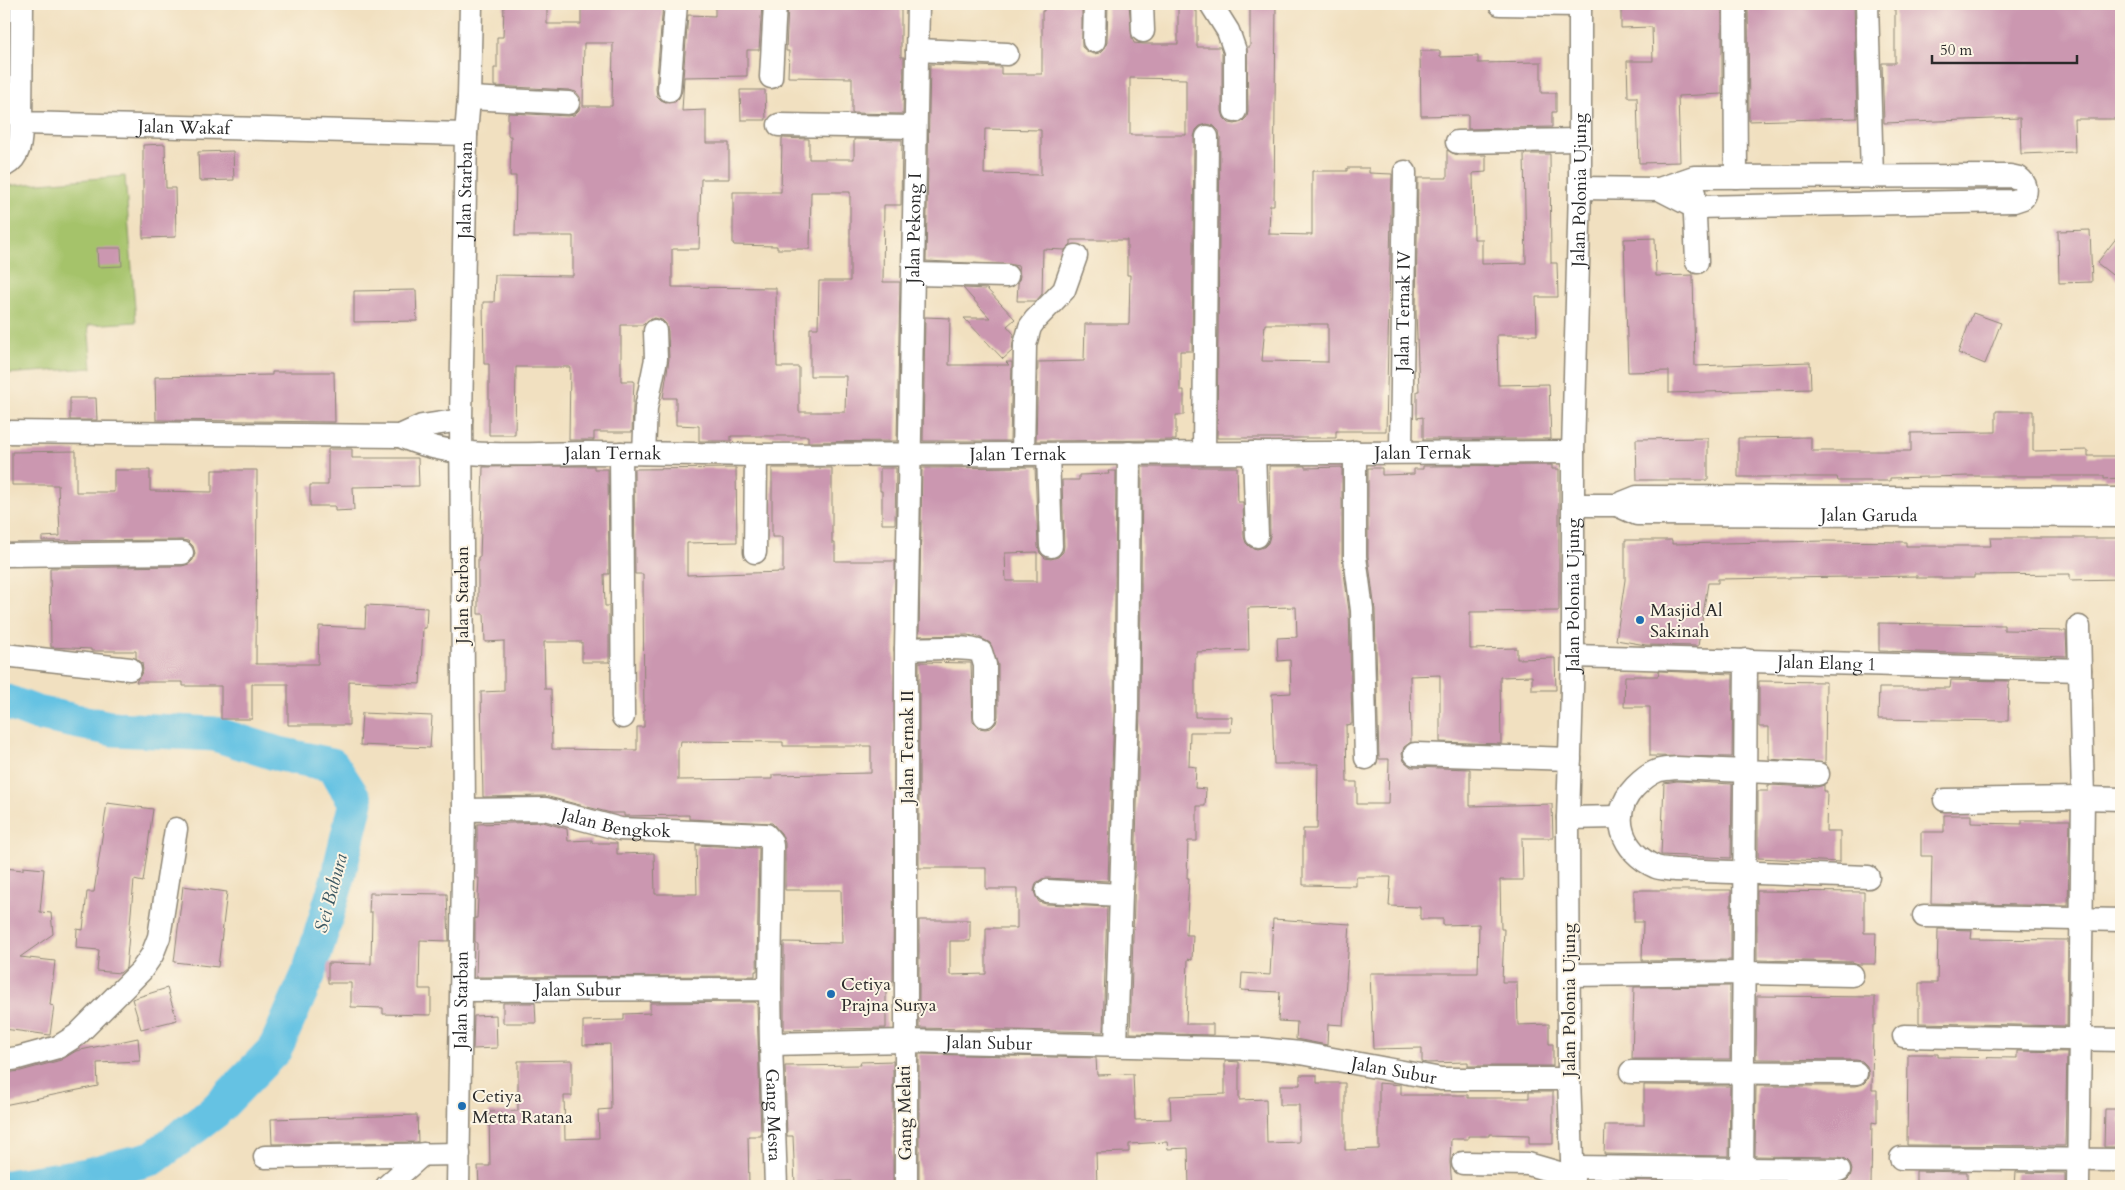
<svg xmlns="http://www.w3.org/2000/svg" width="2125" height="1190" viewBox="0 0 2125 1190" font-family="Cardo,serif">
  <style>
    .green { fill: #a5c36b; stroke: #68774b }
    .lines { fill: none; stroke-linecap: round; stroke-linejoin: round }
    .river { stroke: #65c2e3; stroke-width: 35 }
    .building { fill: #cb97b0; fill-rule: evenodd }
    .minor-casing { stroke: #8e8676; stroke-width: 25 }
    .minor { stroke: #fff; stroke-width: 22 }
    .poi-dot { fill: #1f6fb2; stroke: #fcf5e5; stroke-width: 2 }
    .labels { text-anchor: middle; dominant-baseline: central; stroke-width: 4; stroke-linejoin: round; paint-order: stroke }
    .street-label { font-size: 18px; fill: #2b2b2b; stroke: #fcf5e5 }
    .poi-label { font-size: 18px; fill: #2b2b2b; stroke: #fcf5e5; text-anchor: start }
    .water-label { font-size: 19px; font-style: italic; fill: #3c5862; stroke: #fcf5e5 }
  </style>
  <rect width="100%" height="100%" fill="#fcf5e5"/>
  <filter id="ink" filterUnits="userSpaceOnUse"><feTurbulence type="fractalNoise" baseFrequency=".02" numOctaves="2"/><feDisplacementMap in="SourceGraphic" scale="10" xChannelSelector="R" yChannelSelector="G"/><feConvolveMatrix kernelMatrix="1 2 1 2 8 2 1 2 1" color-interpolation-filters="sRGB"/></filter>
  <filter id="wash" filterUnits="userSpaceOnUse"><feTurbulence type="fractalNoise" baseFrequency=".0096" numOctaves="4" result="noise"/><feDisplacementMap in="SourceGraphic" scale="20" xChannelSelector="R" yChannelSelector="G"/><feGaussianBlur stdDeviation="1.12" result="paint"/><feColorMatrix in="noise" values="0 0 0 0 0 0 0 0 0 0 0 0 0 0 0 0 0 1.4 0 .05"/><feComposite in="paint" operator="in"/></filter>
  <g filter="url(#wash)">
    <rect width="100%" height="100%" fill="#f1e0c0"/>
    <polygon class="green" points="125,176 136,322 88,325 92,368 4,374 4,186"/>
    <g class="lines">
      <polyline class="river" points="4,701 36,713 114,729 215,734 275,753 332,765 356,802 337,881 309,973 275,1049 214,1112 153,1158 88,1175 13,1186"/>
    </g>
    <g id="blocks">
      <g class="building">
        <path d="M504,4H547V24H581V4H663L656,89L657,96L661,100L668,103L675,102L679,98L682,91L688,15L715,16V4H762L759,50H747V76L684,77L682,111L706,110V143H729V179H701L699,249H672V287L776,288L777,367H799V412H845L846,376H810V328H818L819,281H850V192H811L810,249H777V246L733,245V192H781L782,138L809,139V159H854V139L902,140L901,205H884L883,282H900L897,441L808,442V436H731V441H699V426L676,425V398H663L669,359L668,331L666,324L662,320L655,318L648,320L643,325H621V381H634L632,432H594V440H569L570,367H516L515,435H489V364H484L483,302H494L495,275L573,276V236H515L516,176H510L511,136H508V113L568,116L574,115L579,110L581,103L580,97L576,92L569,90L494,86V68H497V37H503ZM584,43H613L612,106H583Z"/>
        <polygon points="788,4 901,4 901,57 904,57 903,114 852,113 852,78 788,77 789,51 786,51"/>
        <path d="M1044,4H1082V47L1088,52L1094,54L1100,53L1105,48L1107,42L1108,4H1129L1132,38L1134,43L1143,44H1178V4H1195V11H1197V47H1220L1222,53V111L1224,118L1229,123L1235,124L1242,122L1247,117L1248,111L1247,47H1250V4H1276L1274,205H1270L1269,234L1312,235V171H1347V168H1369V173L1392,174L1386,431H1336V438H1217L1220,137L1219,131L1214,126L1207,124L1200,126L1196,130L1194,137L1192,351H1180V390H1184V415H1176V440L1036,441L1038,362L1084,361L1085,324H1129L1130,275H1127V240H1071V244L1065,250L1043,249L1042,294L1036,301H1017L1018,284L1020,276L1018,266L1013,265L926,261L930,64L1001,67V74H1042V11H1044ZM1130,78L1186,79V135H1130ZM985,129L1041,130V175L984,174ZM1265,324H1328V362L1262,361Z"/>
        <polygon points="1621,4 1722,4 1722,94 1678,96 1680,162 1639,163 1637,97 1628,97 1627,61 1653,61 1652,27 1621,28"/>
        <polygon points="1748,4 1854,4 1857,118 1749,121"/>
        <polygon points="1895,4 2121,4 2121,119 2074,119 2075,152 2021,154 2020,118 1884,123 1882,63 1895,63"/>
        <polygon points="1420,51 1440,51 1440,57 1478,56 1478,63 1541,62 1541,93 1556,93 1556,112 1552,112 1552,127 1468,129 1468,115 1421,116"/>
        <polygon points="740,90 765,90 766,120 741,120"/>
        <polygon points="165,144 166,188 175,188 176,237 143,238 143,145"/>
        <polygon points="1447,150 1457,155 1486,155 1486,172 1473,173 1474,239 1482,239 1482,264 1526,263 1524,154 1550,154 1551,263 1557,263 1558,297 1536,297 1537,335 1497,335 1498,385 1549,384 1551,439 1423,439 1423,417 1417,418 1417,391 1419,391 1416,311 1418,178 1447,178"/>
        <polygon points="233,151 234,180 199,181 198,152"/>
        <polygon points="2090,230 2092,282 2059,283 2058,231"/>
        <polygon points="2121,232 2121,282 2097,263"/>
        <polygon points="1655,238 1656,276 1693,275 1695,366 1810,362 1811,389 1669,393 1669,371 1628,372 1624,239"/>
        <polygon points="97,248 121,248 122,266 98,267"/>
        <polygon points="963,288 987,289 1015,319 1007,326 1014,334 1012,351 1003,359 964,318 990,318"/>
        <polygon points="416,290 417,321 354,322 354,291"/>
        <polygon points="1973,313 2001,323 1985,364 1958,353"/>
        <polygon points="925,317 950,318 949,365 1009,365 1006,362 1012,362 1010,441 923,441"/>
        <polygon points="272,372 334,372 335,422 156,420 155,377 272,375"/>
        <polygon points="70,398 96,398 97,420 70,420"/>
        <polygon points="1996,411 2033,411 2033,451 2088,450 2088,456 2121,456 2121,478 2104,479 2104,476 1970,476 1890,478 1890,481 1838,481 1837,477 1738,477 1738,438 1811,437 1811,451 1911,451 1911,433 1996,432"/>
        <polygon points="1708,438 1708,480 1637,480 1636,439"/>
        <polygon points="328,449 352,449 352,458 418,458 419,486 353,487 354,510 335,511 335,506 310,506 310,485 328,485"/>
        <polygon points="76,451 76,492 114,492 114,470 150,470 150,491 212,492 212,470 257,470 256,664 318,664 319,626 365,628 366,605 427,608 426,628 423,628 420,684 349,681 349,725 288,725 288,684 252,684 252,719 221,719 221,686 183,686 183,682 136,682 143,670 142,663 136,658 136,651 91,651 91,649 51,647 50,568 182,566 189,564 193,560 195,553 193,546 188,541 182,540 42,541 42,537 60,536 58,485 12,485 12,452"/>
        <polygon points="1552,465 1552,469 1559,469 1559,611 1470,612 1470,649 1517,648 1517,659 1555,658 1556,690 1532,690 1532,676 1500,677 1501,744 1440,742 1440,675 1410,676 1411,742 1404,747 1402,754 1404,761 1411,767 1470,769 1470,806 1552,804 1553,838 1522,838 1523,880 1500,880 1501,929 1504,929 1502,982 1517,982 1518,1025 1549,1024 1549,1044 1553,1044 1553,1066 1468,1066 1468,1062 1427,1063 1422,1062 1422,1048 1373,1049 1370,973 1478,973 1479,924 1443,925 1443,919 1420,919 1420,907 1389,906 1391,877 1356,877 1356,886 1303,885 1303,829 1317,829 1318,764 1274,764 1273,736 1272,694 1291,693 1290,660 1278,661 1277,638 1297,637 1296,607 1248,608 1249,650 1197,652 1197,657 1195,657 1195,717 1232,717 1231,732 1190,732 1189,766 1196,767 1195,788 1206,789 1205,806 1197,806 1197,841 1188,841 1187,878 1189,878 1186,935 1193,935 1192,960 1188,959 1186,1024 1213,1024 1213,1035 1130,1033 1140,711 1142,467 1237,467 1238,502 1243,502 1244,537 1246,543 1250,547 1257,549 1264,547 1268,543 1270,536 1269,466 1305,466 1305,468 1342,467 1342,557 1349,611 1352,724 1346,725 1347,782 1357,782 1357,804 1388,804 1389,759 1379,759 1375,610 1368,556 1368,468 1382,468 1382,475 1414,474 1414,469 1423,469 1423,466"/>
        <path d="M569,466H594V469H608L609,574H604L605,606H609V662H582V642H544L545,689H551L552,749L637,750V727H644L643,574H635L634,469L736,468L737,542L687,543V575L783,572V537H772V468H832V543H835V561H895L893,981H886V1028L784,1030V942L842,943L841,890H785V843L781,833L772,823L689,819V815L624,816V813H611L545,796L483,797L481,692L504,691V641L485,642L484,614H478V557H480L483,467ZM681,741L783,742V746H871V773L772,775V779L678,780V747H680Z"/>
        <path d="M1035,467L1038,547L1040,553L1045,558L1051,559L1058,557L1063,552L1064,546L1062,480H1079V475L1109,474L1108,471H1116L1114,711L1108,881L1047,878L1042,879L1036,883L1034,891L1036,897L1039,902L1046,904L1107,907L1103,1032L919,1028V920H970V941H950V975L986,974V928H1017V889H986V868H919V662L971,663L973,722L979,728L985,729L991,728L996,723L998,716V665L990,643L979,637L967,635L919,636L922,468ZM1037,552V581H1006L1005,553Z"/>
        <polygon points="880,468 896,468 895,524 882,524 882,491 880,491"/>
        <polygon points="1990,538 2121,538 2121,579 2070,580 2070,574 1974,575 1974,578 1917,578 1917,576 1718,579 1718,583 1708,583 1698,646 1646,645 1616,640 1625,580 1625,540 1672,540 1672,544 1826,541 1906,542 1906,546 1991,546"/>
        <polygon points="1879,623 2004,625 2004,630 2066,631 2067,656 1879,651"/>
        <polygon points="1659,671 1733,674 1732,757 1650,756 1650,707 1624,707 1625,676 1658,676"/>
        <polygon points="1951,680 2009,681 2008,721 1878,719 1879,688 1950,688"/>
        <polygon points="1759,681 1826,682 1825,763 1769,759 1769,727 1759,727"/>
        <polygon points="362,713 432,716 430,748 360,745"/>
        <polygon points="1677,781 1732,784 1731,858 1661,855 1664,783"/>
        <polygon points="1768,785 1817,787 1824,785 1824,791 1827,791 1826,831 1840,831 1840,862 1758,858 1758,791 1768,791"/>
        <polygon points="107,803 153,809 143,882 134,880 126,968 120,973 97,971 99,950 76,948 77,929 83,930 87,892 94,892"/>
        <polygon points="1944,815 1971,815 1971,823 2022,824 2022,820 2070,820 2068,906 1931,903 1932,856 1921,856 1921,832 1944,832"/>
        <polygon points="543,822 567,829 568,841 592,840 592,843 617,843 617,854 654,853 655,894 697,894 696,845 759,848 757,971 755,971 755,976 476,977 477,944 475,941 475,918 477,918 479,878 477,878 477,824"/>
        <polygon points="23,867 44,869 40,912 51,913 53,934 20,957 55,961 50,1005 54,1006 50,1035 4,1029 4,868 23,870"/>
        <polygon points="183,886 227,892 218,967 174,962"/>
        <polygon points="1634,890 1731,890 1731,960 1642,961 1643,922 1634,922"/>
        <polygon points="1757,891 1864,892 1864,933 1876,933 1875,964 1859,964 1852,962 1757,960"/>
        <polygon points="370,893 447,894 449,941 420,940 419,989 431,989 431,1015 383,1014 383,1008 351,1007 351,983 328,983 328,963 371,964 372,912 369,912"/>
        <polygon points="1273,919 1350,924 1343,1025 1328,1024 1327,1045 1296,1039 1297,1022 1278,1021 1280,992 1241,990 1242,973 1270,975"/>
        <polygon points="1938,929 1972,930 1971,939 2068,940 2067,1026 1919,1023 1919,983 1937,983"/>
        <polygon points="1730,986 1730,1059 1632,1059 1634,987"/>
        <polygon points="167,988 177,1020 141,1029 132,999"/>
        <polygon points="1757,996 1875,997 1875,1025 1873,1025 1872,1090 1877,1090 1877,1123 1872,1122 1871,1186 1755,1186 1755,1182 1839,1183 1846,1181 1850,1177 1852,1170 1850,1163 1846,1159 1839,1157 1755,1156 1756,1086 1856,1086 1863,1084 1867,1080 1869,1074 1867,1066 1862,1061 1856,1060 1756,1059"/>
        <polygon points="755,1002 757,1005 761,1136 748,1136 749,1186 479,1186 478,1166 490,1166 489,1112 518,1111 518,1061 572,1060 572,1096 564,1096 565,1139 599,1138 598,1110 611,1109 610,1044 583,1045 583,1021 624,1020 624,1014 650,1013 650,1003"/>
        <polygon points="503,1003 535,1003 536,1023 503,1023"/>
        <polygon points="496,1015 497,1048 473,1049 474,1016"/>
        <polygon points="138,1038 140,1061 97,1063 98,1086 4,1105 4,1073 21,1071 61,1060 76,1051"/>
        <polygon points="2017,1051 2067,1052 2065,1146 1907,1145 1908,1054 1938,1054 1938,1057 2017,1058"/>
        <polygon points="919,1054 1096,1058 1097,1075 1133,1074 1135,1120 1171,1119 1170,1096 1225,1094 1225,1061 1239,1062 1239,1100 1266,1099 1267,1143 1299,1142 1299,1105 1280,1105 1280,1085 1300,1085 1300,1075 1317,1075 1317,1083 1345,1083 1345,1150 1379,1149 1379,1083 1401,1085 1401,1095 1468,1095 1468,1098 1529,1098 1529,1092 1553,1092 1553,1144 1529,1144 1529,1135 1489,1134 1489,1136 1468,1136 1468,1139 1451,1139 1450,1163 1452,1186 1189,1186 1188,1148 1168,1149 1167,1142 1129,1144 1129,1152 1096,1153 1097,1186 919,1186"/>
        <polygon points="893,1061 893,1186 852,1186 852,1181 819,1182 820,1186 795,1186 793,1136 787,1136 785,1066 861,1065 860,1062"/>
        <polygon points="1644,1085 1730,1086 1729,1156 1604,1154 1605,1125 1644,1125"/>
        <polygon points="2105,1109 2121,1109 2121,1147 2104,1147"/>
        <polygon points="417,1115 418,1142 272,1144 271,1119"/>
        <polygon points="1916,1171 1967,1172 1967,1186 1916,1186"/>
        <polygon points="2016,1172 2065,1173 2065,1186 2015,1186"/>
        <polygon points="1604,1180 1729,1182 1729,1186 1604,1186"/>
      </g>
    </g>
  </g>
  <g filter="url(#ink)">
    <use href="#blocks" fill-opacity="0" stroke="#8e8676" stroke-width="1"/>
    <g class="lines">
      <g class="minor-casing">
        <g id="minor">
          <path id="s1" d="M22,4L21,123L466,134"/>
          <polyline points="1142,4 1143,31"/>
          <polyline points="1211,4 1228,31 1235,51 1235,111"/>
          <polyline points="1500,4 1580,5"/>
          <polyline points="1735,4 1736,177"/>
          <polyline points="1867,4 1872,177"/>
          <polyline points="1094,41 1095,4"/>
          <polyline points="917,50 1007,54"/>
          <polyline points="771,77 775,4"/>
          <polyline points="669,90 676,4"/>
          <polyline points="469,98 568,103"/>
          <polyline points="779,125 914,127"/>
          <polyline points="1457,142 1579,140"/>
          <path d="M4,166C21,157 21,140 21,123"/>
          <path d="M1580,188L1659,189L1694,177L2010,176L2019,178C2026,183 2028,191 2023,198L2014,201L1694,207L1659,189"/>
          <polyline points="1694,193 1697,262"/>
          <polyline points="914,274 1007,276"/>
          <path id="s2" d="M461,420L422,426L400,436C458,462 526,453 588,453C644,453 700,454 756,455L1573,452"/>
          <polyline points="4,432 400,436"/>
          <path id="s3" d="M1401,451L1405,172"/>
          <polyline points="1355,452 1355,557 1362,610 1366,758"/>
          <polyline points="621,453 623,717"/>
          <polyline points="644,453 646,408 656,359 655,331"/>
          <polyline points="1204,453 1207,137"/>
          <polyline points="1254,453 1257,536"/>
          <polyline points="1023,454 1025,345 1030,327 1035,320 1064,290 1076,256"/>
          <polyline points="1048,454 1051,546"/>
          <polyline points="1573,505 1617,505 1637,497 2121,499"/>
          <path id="s4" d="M1617,505L1637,514L2121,516"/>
          <polyline points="755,552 756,455"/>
          <polyline points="4,555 182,553"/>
          <path d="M906,649C924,649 967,645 981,652L985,665V716"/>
          <polyline points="4,655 130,669"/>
          <path id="s5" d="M1573,656L2080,670"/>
          <polyline points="1415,754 1570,759"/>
          <path d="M1818,774L1676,768C1670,769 1662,769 1657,771C1649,774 1641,781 1635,787C1608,815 1622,852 1656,867C1661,869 1669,869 1675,870L1868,877"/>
          <polyline points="1945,800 2083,798 2121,799"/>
          <path id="s6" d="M464,810L545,809L620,829L766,835L771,841L772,846L770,989"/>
          <polyline points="1568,818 1619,817"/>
          <polyline points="1047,891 1120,895"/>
          <polyline points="1924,916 2121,920"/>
          <polyline points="1569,975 1745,973 1852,975"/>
          <path id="s7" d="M462,990L770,989L771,1044L905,1041L1262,1049L1300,1053L1441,1079H1569"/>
          <polyline points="1904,1036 2121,1040"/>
          <path id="s8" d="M771,1044L776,1186"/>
          <polyline points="1116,1045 1127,711 1129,453"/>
          <polyline points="4,1060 18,1058 58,1047 77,1035 141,971 152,955 159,937 176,829"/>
          <polyline points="1631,1072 1856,1073"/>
          <polyline points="265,1157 459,1154"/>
          <polyline points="1901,1158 2121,1160"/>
          <polyline points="1463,1163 1528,1164 1573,1177"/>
          <polyline points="1573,1167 1839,1170"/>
          <polyline points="387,1186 423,1154"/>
          <path id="s9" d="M458,1186L464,810L461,420L466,134L469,98L471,4"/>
          <path id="s10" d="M906,1186V649L918,4"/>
          <path id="s11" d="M1573,1186L1569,1079L1568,818L1573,656V452L1580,188V4"/>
          <polyline points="1742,1186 1746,660"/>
          <polyline points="2078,1186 2083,798 2079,627"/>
        </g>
      </g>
      <use href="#minor" class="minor"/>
    </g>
  </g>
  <g class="poi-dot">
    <circle cx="1640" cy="620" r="5"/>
    <circle cx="831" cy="994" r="5"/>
    <circle cx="462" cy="1106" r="5"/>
  </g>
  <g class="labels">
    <g class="street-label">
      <text stroke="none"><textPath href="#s1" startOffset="282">Jalan Wakaf</textPath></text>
      <text stroke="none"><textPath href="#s9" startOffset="996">Jalan Starban</textPath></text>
      <text stroke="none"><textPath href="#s11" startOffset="996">Jalan Polonia Ujung</textPath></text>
      <text stroke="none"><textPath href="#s10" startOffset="958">Jalan Pekong I</textPath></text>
      <text stroke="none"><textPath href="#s3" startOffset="140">Jalan Ternak IV</textPath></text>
      <text stroke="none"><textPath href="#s2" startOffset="1089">Jalan Ternak</textPath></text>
      <text stroke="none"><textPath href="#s2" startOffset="279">Jalan Ternak</textPath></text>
      <text stroke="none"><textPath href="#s2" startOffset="684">Jalan Ternak</textPath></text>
      <text stroke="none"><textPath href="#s4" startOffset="254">Jalan Garuda</textPath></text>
      <text transform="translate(462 595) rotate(-90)">Jalan Starban</text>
      <text stroke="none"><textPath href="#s11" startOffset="591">Jalan Polonia Ujung</textPath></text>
      <text stroke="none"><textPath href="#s5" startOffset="254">Jalan Elang 1</textPath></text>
      <text transform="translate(907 747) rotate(-90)">Jalan Ternak II</text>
      <text stroke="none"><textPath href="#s6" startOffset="154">Jalan Bengkok</textPath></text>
      <text stroke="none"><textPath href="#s7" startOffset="116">Jalan Subur</textPath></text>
      <text stroke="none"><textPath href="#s9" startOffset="186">Jalan Starban</textPath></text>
      <text transform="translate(1569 1000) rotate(-90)">Jalan Polonia Ujung</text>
      <text stroke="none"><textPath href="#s7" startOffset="581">Jalan Subur</textPath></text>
      <text stroke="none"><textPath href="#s7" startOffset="988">Jalan Subur</textPath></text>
      <text transform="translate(905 1113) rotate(-91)">Gang Melati</text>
      <text stroke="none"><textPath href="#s8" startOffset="71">Gang Mesra</textPath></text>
    </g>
    <g class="poi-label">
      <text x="1650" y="610">Masjid Al<tspan x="1650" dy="21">Sakinah</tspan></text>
      <text x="841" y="984">Cetiya<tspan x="841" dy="21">Prajna Surya</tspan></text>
      <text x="472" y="1096">Cetiya<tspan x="472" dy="21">Metta Ratana</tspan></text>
    </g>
    <g class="water-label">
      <text transform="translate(331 893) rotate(-75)">Sei Babura</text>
    </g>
  </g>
  <rect width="2125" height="1190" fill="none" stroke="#fcf5e5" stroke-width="20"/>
  <path d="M1932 55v8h145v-8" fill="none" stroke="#2b2b2b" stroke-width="2.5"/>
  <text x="1940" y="55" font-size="15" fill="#2b2b2b" stroke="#fcf5e5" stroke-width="4" paint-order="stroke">50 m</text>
</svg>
